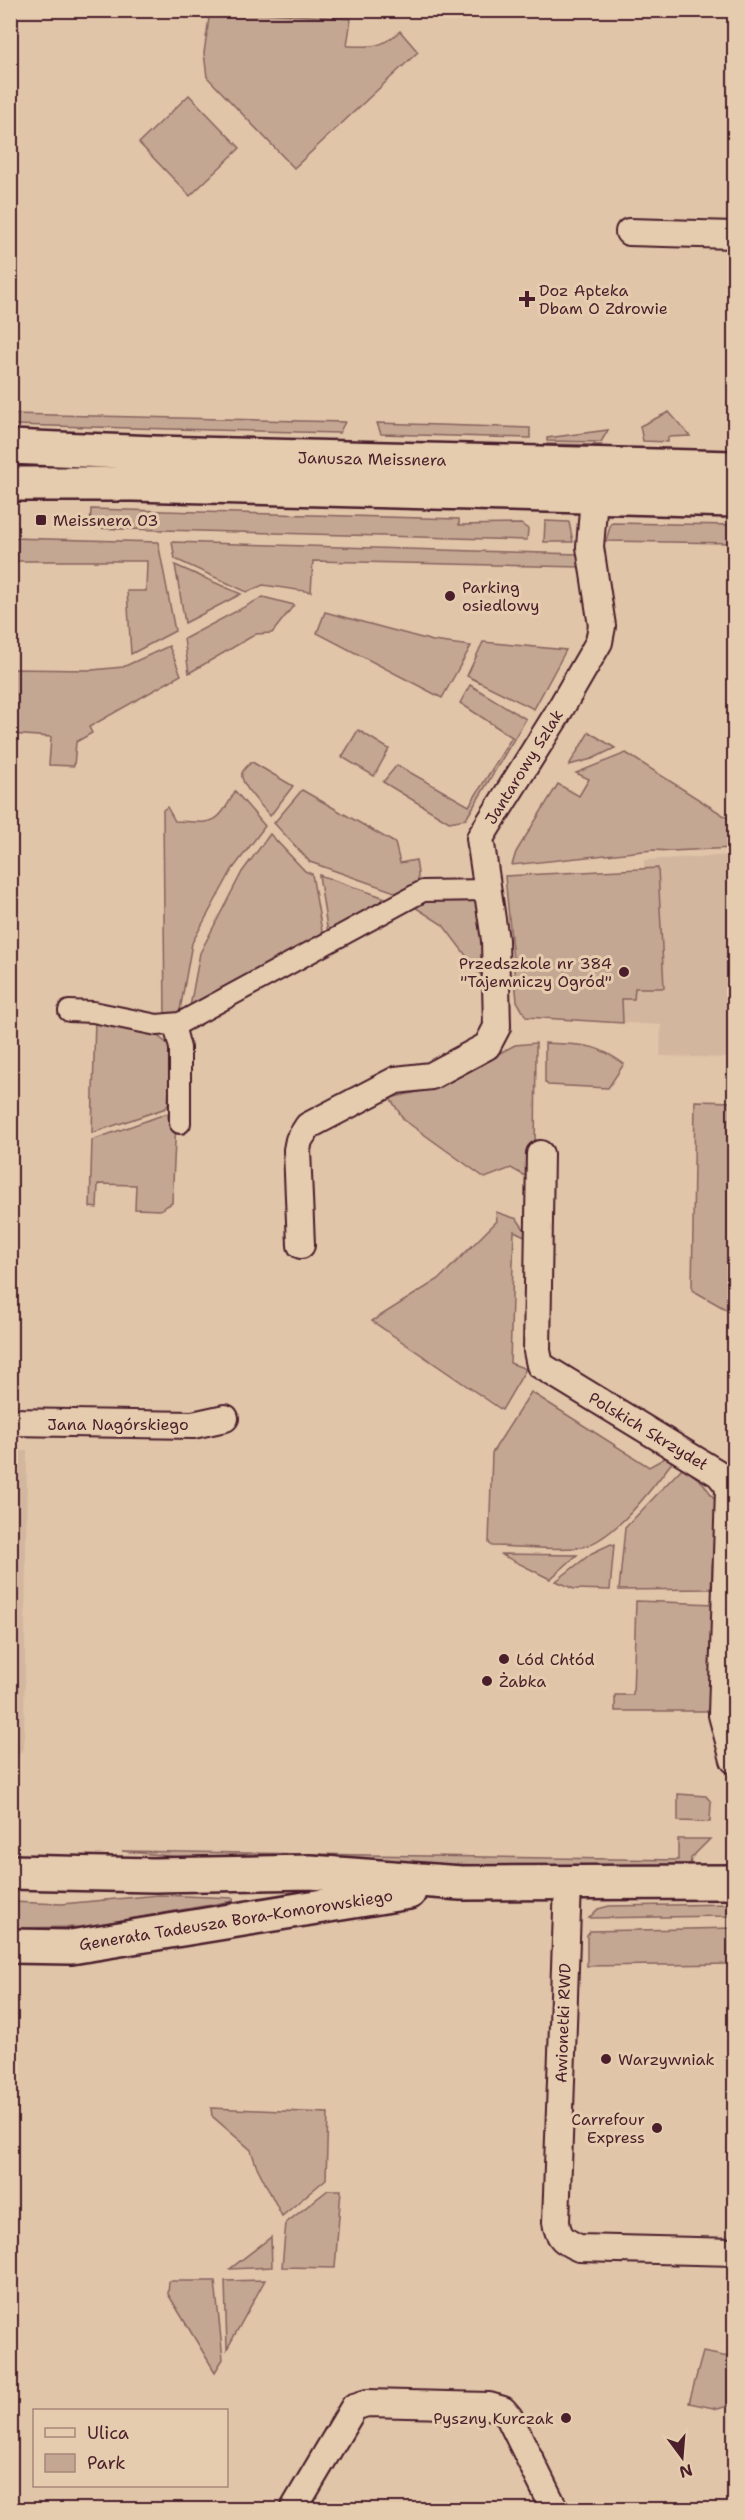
<svg xmlns="http://www.w3.org/2000/svg" width="745" height="2520" viewBox="0 0 745 2520" font-family="'Shantell Sans',sans-serif">
  <style>
    .built { fill: #d3b69e }
    .green { fill: #c4a792; stroke: #87635e; stroke-width: 1.5 }
    .lines { fill: none; stroke-linecap: round; stroke-linejoin: round }
    .pedestrian-casing { stroke: #4a1f2b; stroke-width: 24 }
    .minor-casing { stroke: #4a1f2b; stroke-width: 30 }
    .tertiary-casing { stroke: #4a1f2b; stroke-width: 38 }
    .pedestrian { stroke: #e6ccae; stroke-width: 20 }
    .minor { stroke: #e6ccae; stroke-width: 26 }
    .tertiary { stroke: #e6ccae; stroke-width: 33 }
    .poi-dot { fill: #4a1f2b; stroke: #e6ccae; stroke-width: 2 }
    .labels { text-anchor: middle; dominant-baseline: central; stroke-width: 6; stroke-linejoin: round; paint-order: stroke }
    .poi-label { font-size: 16px; fill: #4a1f2b; stroke: #e6ccae; text-anchor: start }
    .street-label { font-size: 16px; fill: #4a1f2b; stroke: #e6ccae }
  </style>
  <rect width="100%" height="100%" fill="#e0c5a9"/>
  <filter id="ink" filterUnits="userSpaceOnUse"><feTurbulence type="fractalNoise" baseFrequency=".0167" numOctaves="2"/><feDisplacementMap in="SourceGraphic" scale="12" xChannelSelector="R" yChannelSelector="G"/><feConvolveMatrix kernelMatrix="1 2 1 2 8 2 1 2 1" color-interpolation-filters="sRGB"/></filter>
  <g filter="url(#ink)">
    <g class="built">
      <polygon points="241,11 352,11 351,19"/>
      <polygon points="734,855 734,1058 660,1056 661,1025 526,1017 517,1001 505,876 644,869 644,860"/>
      <polygon points="11,1451 27,1451 24,1748 11,1766"/>
    </g>
    <g class="green">
      <path d="M210,11H241L351,19L347,46C373,47 381,48 400,31L418,52L294,168L207,77L204,53Z"/>
      <polygon points="189,95 240,148 190,196 139,143"/>
      <polygon points="669,412 690,436 668,437 668,442 643,441 640,426"/>
      <polygon points="11,414 345,422 339,433 11,425"/>
      <polygon points="377,423 530,428 530,438 381,434"/>
      <polygon points="608,430 601,442 547,441 547,438"/>
      <polygon points="547,444 601,445 597,448 547,450"/>
      <polygon points="91,509 459,519 459,525 521,524 528,529 527,540 90,528"/>
      <polygon points="545,521 569,522 573,542 544,542"/>
      <polygon points="611,523 734,525 734,543 606,541"/>
      <polygon points="11,538 158,542 175,631 131,654 127,591 146,591 147,561 11,561"/>
      <polygon points="172,542 578,554 581,567 313,561 311,592 263,585 247,592 175,559"/>
      <polygon points="175,565 241,594 185,623"/>
      <polygon points="263,597 294,605 272,633 256,634 189,673 184,639"/>
      <polygon points="325,612 433,641 471,646 442,698 317,633"/>
      <polygon points="483,642 566,650 534,709 467,676"/>
      <polygon points="169,646 181,675 89,727 92,733 76,742 74,766 49,765 51,737 11,734 11,669 92,670 123,667"/>
      <polygon points="470,685 526,719 466,819 449,822 383,782 397,765 469,806 512,737 460,703"/>
      <polygon points="358,730 389,749 374,776 342,757"/>
      <polygon points="589,732 615,748 592,759 569,765"/>
      <polygon points="626,753 734,822 734,848 671,851 653,850 512,865 516,852 558,784 579,796 589,779 576,773"/>
      <path d="M252,762L293,786L270,816C263,807 239,784 242,773C244,768 248,765 252,762Z"/>
      <path d="M302,790L395,843L400,863L416,860C419,881 422,883 403,895L310,862L274,823Z"/>
      <path d="M235,791L265,826L232,870L192,943L179,1016L165,1017L163,810L167,807L175,821C214,823 216,827 235,791Z"/>
      <polygon points="270,834 305,871 312,874 323,937 189,1012 200,953 242,872"/>
      <polygon points="658,868 664,988 635,988 634,999 622,999 623,1023 526,1017 517,1001 505,876"/>
      <polygon points="319,875 391,900 328,934"/>
      <polygon points="478,896 484,975 483,978 443,925 410,904 422,897"/>
      <polygon points="95,1018 150,1030 170,1046 171,1050 168,1105 166,1108 92,1133"/>
      <polygon points="536,1043 535,1157 525,1176 511,1168 485,1178 404,1120 390,1098 431,1089 515,1045"/>
      <path d="M545,1043C581,1045 594,1042 624,1064L608,1088L548,1085L545,1082Z"/>
      <polygon points="695,1101 734,1102 734,1314 692,1290"/>
      <polygon points="168,1113 168,1118 176,1121 172,1203 160,1210 135,1209 136,1185 98,1184 97,1208 90,1207 92,1140"/>
      <polygon points="496,1212 517,1219 531,1239 514,1231 510,1363 526,1369 502,1410 372,1321 439,1279 497,1221"/>
      <path d="M531,1392L649,1467L667,1457L673,1461C652,1488 611,1546 575,1548C548,1550 519,1546 492,1546L489,1543L492,1453Z"/>
      <polygon points="683,1467 703,1483 716,1501 711,1589 619,1590 625,1528"/>
      <polygon points="611,1544 614,1545 610,1590 574,1589 556,1581 592,1553"/>
      <polygon points="500,1554 577,1555 550,1579"/>
      <polygon points="636,1601 716,1604 714,1711 615,1711 615,1695 633,1695"/>
      <polygon points="678,1794 706,1796 711,1802 710,1822 678,1821"/>
      <polygon points="678,1839 710,1839 691,1858 690,1866 488,1868 485,1865 196,1859 122,1851 678,1860"/>
      <polygon points="159,1895 233,1898 233,1901 83,1927 11,1928 11,1902 62,1904"/>
      <polygon points="734,1904 734,1913 729,1916 589,1918 598,1909 609,1906"/>
      <polygon points="734,1928 734,1964 587,1966 587,1935 590,1931"/>
      <polygon points="211,2108 328,2113 326,2179 282,2216 256,2165 251,2150 212,2116"/>
      <polygon points="328,2190 341,2190 335,2268 282,2267 286,2223"/>
      <polygon points="271,2237 272,2267 230,2269"/>
      <polygon points="265,2280 227,2349 225,2281"/>
      <polygon points="169,2281 215,2281 223,2359 215,2372 168,2294"/>
      <polygon points="703,2352 734,2358 734,2404 718,2409 689,2403"/>
    </g>
    <g class="lines">
      <g class="pedestrian-casing">
        <g id="pedestrian">
          <polyline points="69,1011 93,1012 157,1025 180,1023 423,891 488,890"/>
          <polyline points="174,1025 180,1048 180,1123"/>
        </g>
      </g>
      <g class="minor-casing">
        <g id="minor">
          <polyline points="629,232 734,235"/>
          <polyline points="540,1154 537,1351 540,1365 719,1474 727,1484 729,1490 722,1715 734,1760"/>
          <polyline points="301,1245 297,1150 299,1140 308,1126 396,1080 431,1076 487,1046 497,1027 495,940 480,838 555,718 599,642 602,626 590,547 594,497"/>
          <polyline points="10,1422 193,1425 225,1418"/>
          <path d="M568,1883L556,2222C558,2238 565,2242 579,2248L734,2252"/>
          <polyline points="293,2510 354,2407 367,2403 489,2406 503,2410 509,2417 555,2510"/>
        </g>
      </g>
      <g class="tertiary-casing">
        <g id="tertiary">
          <polyline points="10,447 155,453 734,468"/>
          <polyline points="10,484 133,484 734,500"/>
          <polyline points="10,1872 154,1875 310,1872 461,1883 734,1882"/>
          <polyline points="10,1946 71,1947 409,1892"/>
        </g>
      </g>
      <use href="#pedestrian" class="pedestrian"/>
      <use href="#minor" class="minor"/>
      <use href="#tertiary" class="tertiary"/>
    </g>
  </g>
  <g class="poi-dot">
    <path d="M524 290h6v6h6v6h-6v6h-6v-6h-6v-6h6z"/>
    <rect x="35" y="514" width="12" height="12" rx="3"/>
    <circle cx="450" cy="596" r="6"/>
    <circle cx="624" cy="972" r="6"/>
    <circle cx="504" cy="1659" r="6"/>
    <circle cx="487" cy="1681" r="6"/>
    <circle cx="606" cy="2059" r="6"/>
    <circle cx="657" cy="2128" r="6"/>
    <circle cx="566" cy="2418" r="6"/>
  </g>
  <g class="labels">
    <g class="poi-label">
      <text x="539" y="290">Doz Apteka<tspan x="539" dy="18">Dbam O Zdrowie</tspan></text>
      <text x="53" y="520">Meissnera 03</text>
      <text x="462" y="587">Parking<tspan x="462" dy="18">osiedlowy</tspan></text>
      <text x="612" y="963" text-anchor="end">Przedszkole nr 384<tspan x="612" dy="18">"Tajemniczy Ogród"</tspan></text>
      <text x="516" y="1659">Lód Chłód</text>
      <text x="499" y="1681">Żabka</text>
      <text x="618" y="2059">Warzywniak</text>
      <text x="645" y="2119" text-anchor="end">Carrefour<tspan x="645" dy="18">Express</tspan></text>
      <text x="554" y="2418" text-anchor="end">Pyszny Kurczak</text>
    </g>
    <g class="street-label">
      <text transform="translate(372 459) rotate(1)">Janusza Meissnera</text>
      <text transform="translate(524 767) rotate(-58)">Jantarowy Szlak</text>
      <text x="118" y="1424">Jana Nagórskiego</text>
      <text transform="translate(648 1431) rotate(31)">Polskich Skrzydeł</text>
      <text transform="translate(236 1920) rotate(-9)">Generała Tadeusza Bora-Komorowskiego</text>
      <text transform="translate(563 2023) rotate(-88)">Awionetki RWD</text>
    </g>
  </g>
  <rect width="745" height="2520" fill="none" stroke="#e6ccae" stroke-width="36"/>
  <rect x="18" y="18" width="709" height="2484" fill="none" stroke="#4a1f2b" stroke-width="2" filter="url(#ink)"/>
  <rect x="33" y="2409" width="195" height="78" fill="#e6ccae" stroke="#a8877a" stroke-width="1.5"/>
  <rect x="45" y="2428" width="30" height="9" fill="#e6ccae" stroke="#a8877a" stroke-width="1.5"/>
  <text x="87" y="2439" font-size="18" fill="#4a1f2b">Ulica</text>
  <rect x="45" y="2454" width="30" height="18" fill="#c4a792" stroke="#a8877a" stroke-width="1.5"/>
  <text x="87" y="2469" font-size="18" fill="#4a1f2b">Park</text>
  <g transform="translate(682 2457) rotate(164)" stroke="#e6ccae" stroke-width="4.5" paint-order="stroke">
  <path d="M0-4.5L10 22L0 15L-10 22Z" fill="#4a1f2b"/>
  <text y="-9" font-size="16" font-weight="bold" text-anchor="middle" fill="#4a1f2b">N</text>
  </g>
</svg>
